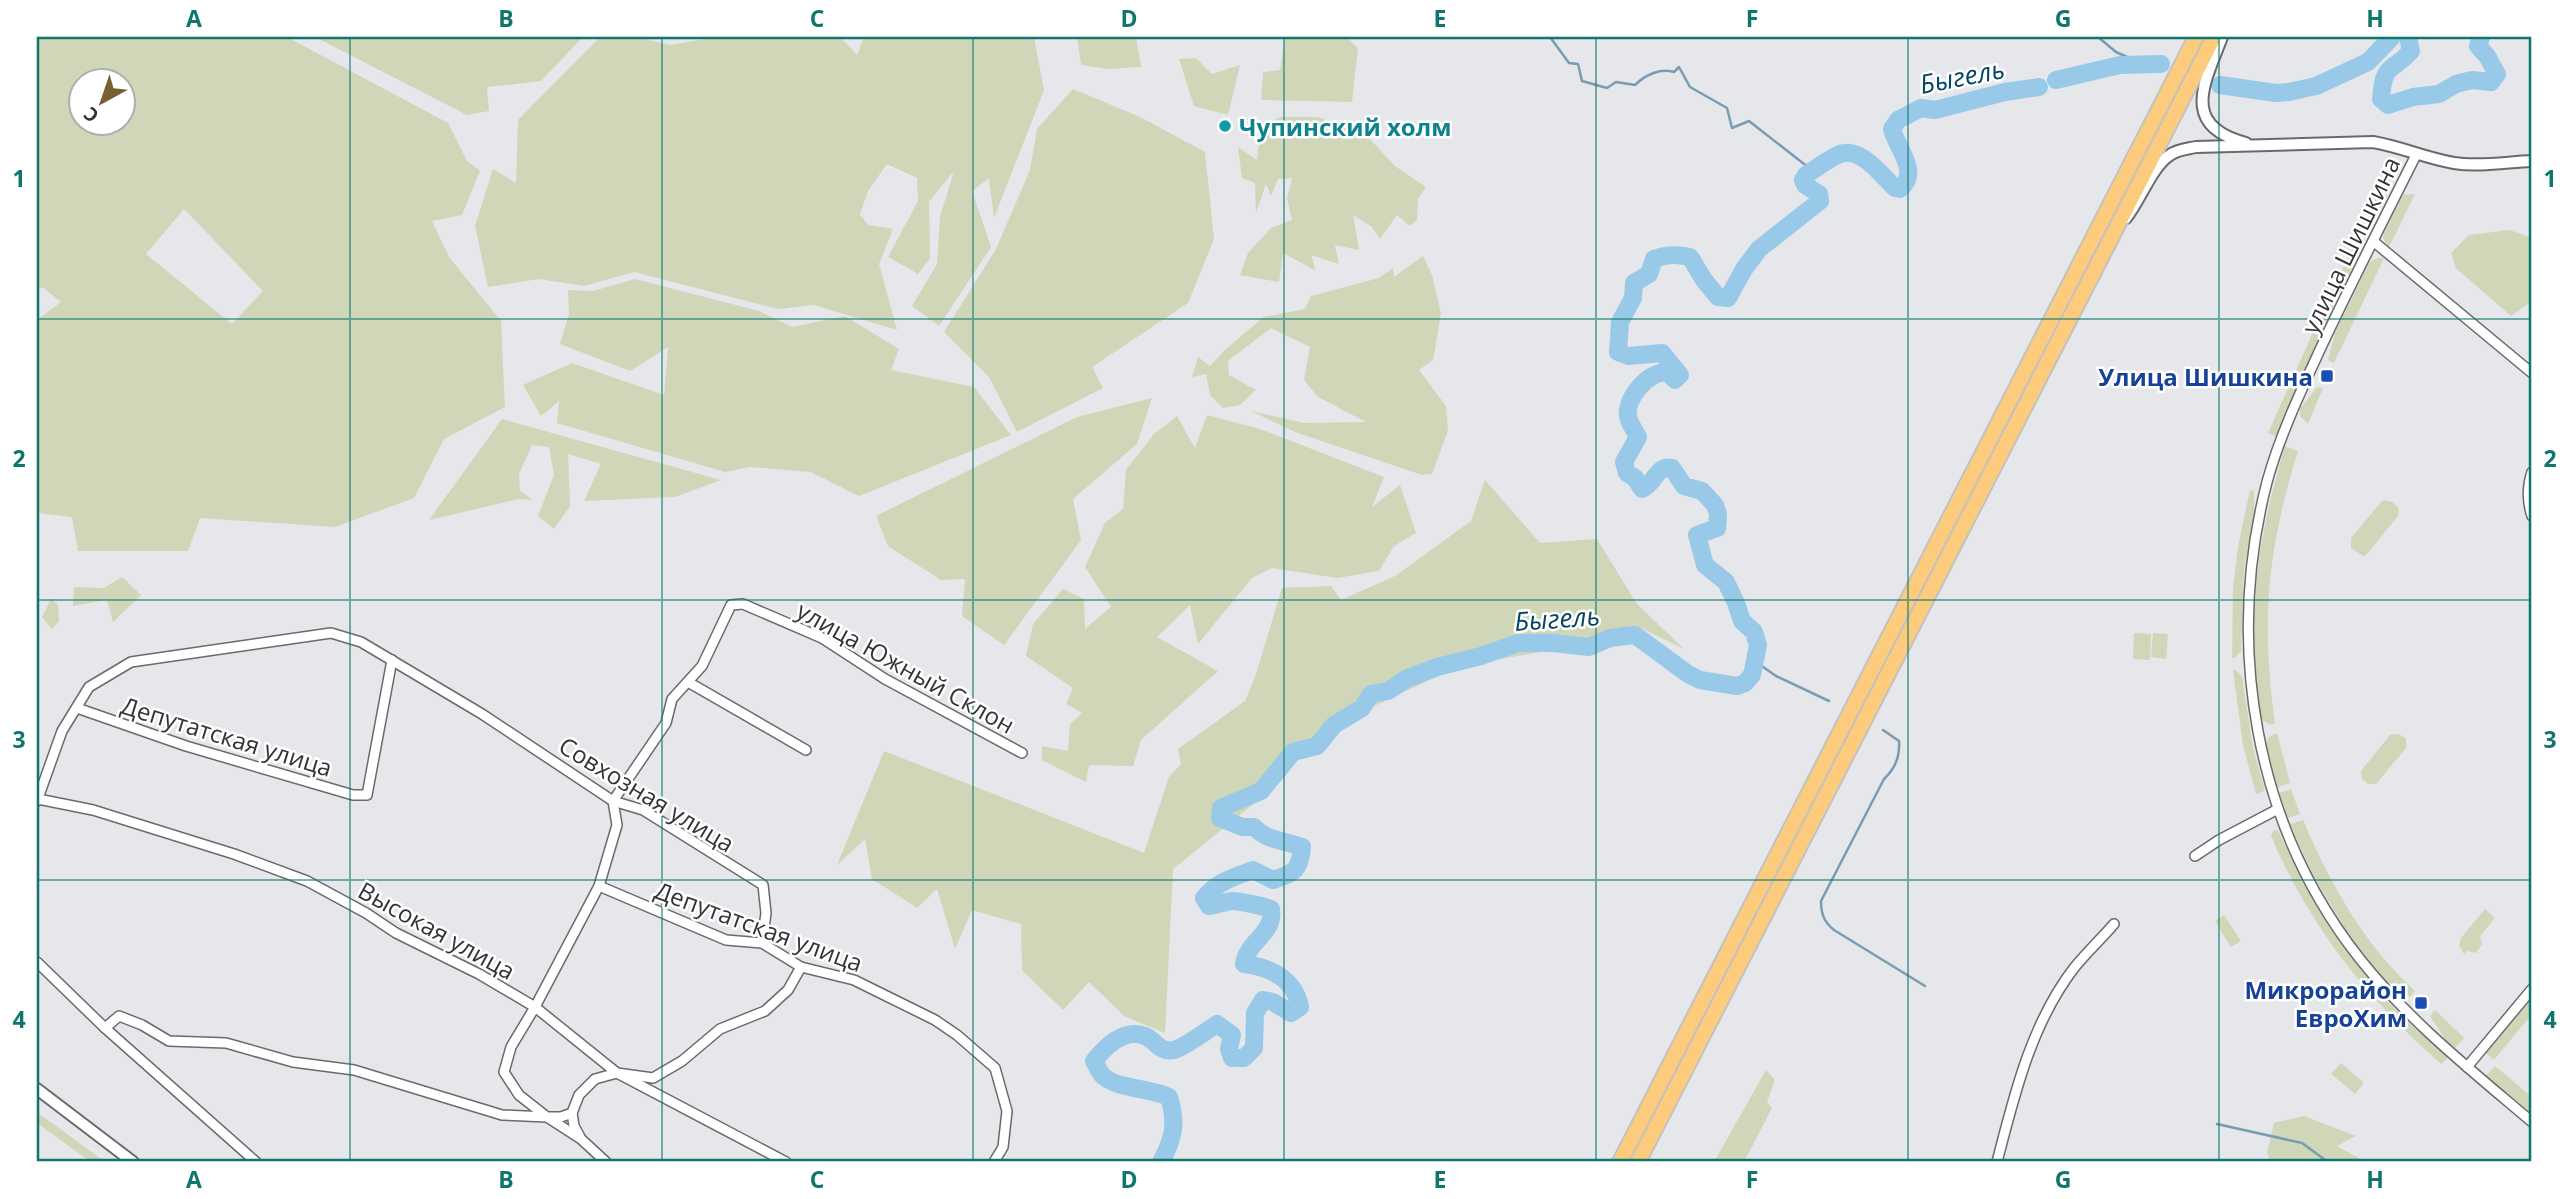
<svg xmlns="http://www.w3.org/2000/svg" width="2569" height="1199" viewBox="0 0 2569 1199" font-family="'Open Sans',sans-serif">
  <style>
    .green { fill: #cfd7b8; fill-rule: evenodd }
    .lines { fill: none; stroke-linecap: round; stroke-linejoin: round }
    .stream { stroke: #7a9cb3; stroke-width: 2.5 }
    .river { stroke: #99c9e9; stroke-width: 18 }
    .minor-casing { stroke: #696a6c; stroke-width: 12 }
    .tertiary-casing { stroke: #696a6c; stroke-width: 14 }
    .trunk-casing { stroke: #c2c2c2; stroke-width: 18 }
    .minor { stroke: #fff; stroke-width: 9 }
    .tertiary { stroke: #fff; stroke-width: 10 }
    .trunk { stroke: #fccb7c; stroke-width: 14 }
    .grid { fill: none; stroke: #0f766e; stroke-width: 2; stroke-opacity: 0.55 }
    .culture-dot { fill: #0f9aa8; stroke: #fff; stroke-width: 2.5 }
    .transit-dot { fill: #1a4fb4; stroke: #fff; stroke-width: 2.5 }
    .labels { text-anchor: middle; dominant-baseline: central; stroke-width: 5; stroke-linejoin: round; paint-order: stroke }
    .culture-label { font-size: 24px; font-weight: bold; fill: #0d838f; stroke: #fff; text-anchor: start }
    .street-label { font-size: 24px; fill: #333435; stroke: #fff }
    .transit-label { font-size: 24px; font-weight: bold; fill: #164399; stroke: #fff; text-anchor: end }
    .water-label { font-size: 26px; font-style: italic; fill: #044463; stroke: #fff }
    .neatline { fill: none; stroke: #0f766e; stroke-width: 2.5 }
    .grid-label { font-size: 23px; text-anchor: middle; font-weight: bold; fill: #0f766e }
  </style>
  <rect width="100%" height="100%" fill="#e5e7ea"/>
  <g class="green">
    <path d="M37,37H287L448,123L467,161L480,171L462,215L432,221L449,257L501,321L505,407L444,439L414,498L335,527L200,518L188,551H78L72,517L37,513V320L61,302L42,287L37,290ZM80,80H122V122H80ZM184,209L263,291L232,324L146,254Z"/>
    <polygon points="315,37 583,37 541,81 487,87 489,111 467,115"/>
    <polygon points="600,37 635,37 671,45 716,37 840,37 857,55 864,37 1034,37 1044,90 994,218 989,178 972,191 991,247 939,326 912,306 937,264 940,217 954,171 929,202 930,258 918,274 888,257 918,201 917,178 887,164 868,191 860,214 868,225 893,229 879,264 897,330 814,305 778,309 634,272 584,286 539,279 488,287 475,226 493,169 516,183 518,120"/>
    <polygon points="1077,37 1136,37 1141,67 1109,69 1081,65"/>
    <polygon points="1285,37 1346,37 1358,48 1352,102 1261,100 1263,72 1280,70"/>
    <polygon points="1196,58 1212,74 1240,65 1228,115 1194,106 1179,59"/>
    <polygon points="1073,89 1140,117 1205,152 1214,239 1188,303 1092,367 1103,388 1017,432 989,377 944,332 996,249 1030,170 1037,129"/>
    <polygon points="1281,117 1317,117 1326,120 1328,133 1337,126 1364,133 1395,166 1426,187 1418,199 1417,220 1410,226 1397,215 1380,239 1372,227 1353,215 1359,250 1335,245 1339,264 1311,255 1316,271 1283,253 1279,282 1240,275 1248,253 1271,228 1292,220 1287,198 1292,178 1278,179 1271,196 1266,184 1256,213 1255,183 1242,178 1238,147 1257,160 1261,126"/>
    <polygon points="2378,194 2387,195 2370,229 2361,230"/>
    <polygon points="2415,194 2391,243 2388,247 2383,238 2384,233 2403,195"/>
    <polygon points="2510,230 2532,238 2532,301 2511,316 2456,268 2451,253 2469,235"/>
    <polygon points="2357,239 2361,242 2362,249 2340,293 2333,295 2331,293"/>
    <polygon points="1423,256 1432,275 1441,313 1433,360 1419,370 1446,406 1448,431 1432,474 1422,475 1295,432 1251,411 1304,423 1366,422 1318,397 1304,380 1310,347 1271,328 1228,361 1229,375 1256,390 1240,405 1223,408 1210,395 1206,374 1192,377 1198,357 1210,366 1226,349 1264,317 1305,309 1311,296 1379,278 1393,268 1394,277"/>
    <polygon points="2378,258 2384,258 2334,363 2328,360 2335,333 2366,269 2371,261"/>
    <polygon points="635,279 759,311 792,327 845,316 899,349 891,370 974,387 1011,435 859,496 811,472 749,467 725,472 557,423 559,401 541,416 523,385 572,363 664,395 668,347 630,371 560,344 569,314 568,290 593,291"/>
    <polygon points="2327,301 2333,306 2333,310 2305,368 2277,437 2268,433"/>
    <polygon points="2317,387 2323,388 2308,424 2300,416 2300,409"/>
    <polygon points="1152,398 1137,444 1073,499 1081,540 1004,645 962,616 965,579 941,580 888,546 876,516 1077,417"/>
    <polygon points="1207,415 1260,429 1384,477 1372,507 1400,485 1416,533 1394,546 1379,571 1337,578 1272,568 1252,578 1198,644 1190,605 1157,637 1218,671 1141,740 1133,766 1089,765 1086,782 1042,760 1042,746 1068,751 1070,724 1082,713 1066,704 1073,688 1026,656 1033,624 1063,589 1084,599 1085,629 1111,607 1085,567 1105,523 1123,509 1126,470 1154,434 1177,416 1195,448"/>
    <polygon points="502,419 721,480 675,497 584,501 601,464 568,454 570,506 554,529 538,516 554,475 549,447 532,445 519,474 520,491 533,500 519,499 429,520"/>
    <path d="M2285,446L2298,451C2267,550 2261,621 2275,724L2270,725L2261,719C2245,621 2257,540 2285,446Z"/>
    <polygon points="1485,480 1540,543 1597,539 1637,604 1684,649 1641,628 1596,642 1457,667 1351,717 1288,762 1262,797 1173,869 1165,1033 1124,1016 1089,982 1063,1010 1022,970 1021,924 972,910 955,949 937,889 917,908 872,879 865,839 837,865 884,751 1144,853 1169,777 1181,764 1178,749 1245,701 1256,674 1282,588 1331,586 1341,600 1395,576 1471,521"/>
    <polygon points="2250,490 2254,491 2254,514 2244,569 2241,651 2235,658 2232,658 2233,588 2238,547"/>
    <path d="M2382,501C2390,500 2394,502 2399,509L2398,516L2366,555L2363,556L2351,548V538Z"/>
    <polygon points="122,577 141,595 113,622 107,600 73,606 74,587 104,588"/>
    <polygon points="51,599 58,605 59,621 52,629 42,617"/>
    <polygon points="2134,633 2151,634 2150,660 2133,659"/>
    <polygon points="2153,633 2168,634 2166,659 2151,657"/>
    <polygon points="2233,670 2236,670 2242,677 2253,748 2265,791 2256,794 2243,745"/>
    <polygon points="2277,733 2290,783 2276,788 2265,746 2269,737"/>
    <polygon points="2399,734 2406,739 2406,748 2376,784 2368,784 2362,779 2361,771 2390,735"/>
    <polygon points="2291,789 2300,814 2288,818 2279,793"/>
    <path d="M2303,820C2330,883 2364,945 2415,991L2410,997L2383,979L2346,931L2312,873L2290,824Z"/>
    <path d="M2278,830C2306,890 2337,944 2381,994C2401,1017 2425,1037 2448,1058L2441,1064C2368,1000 2309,926 2271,836L2273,831Z"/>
    <polygon points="2485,909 2495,918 2480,936 2482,944 2476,953 2467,951 2464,954 2459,946 2461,938"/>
    <polygon points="2224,915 2241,941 2231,947 2215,921"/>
    <polygon points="2532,998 2532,1014 2494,1060 2486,1053"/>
    <polygon points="2435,1010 2464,1038 2455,1048 2447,1042 2430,1016"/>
    <polygon points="2341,1063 2364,1083 2355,1094 2331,1074"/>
    <polygon points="2495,1066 2532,1097 2532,1114 2486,1076"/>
    <polygon points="1766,1070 1775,1080 1767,1102 1772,1108 1744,1162 1714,1162"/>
    <polygon points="37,1112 105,1162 91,1162 37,1123"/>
    <polygon points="2304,1116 2356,1136 2337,1146 2366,1162 2336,1162 2331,1160 2327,1162 2271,1162 2267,1153 2274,1123"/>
  </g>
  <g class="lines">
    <g class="stream">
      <path d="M1550,37L1569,63L1578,64L1582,81L1607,88L1616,82L1635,85C1645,75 1660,68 1674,72L1679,67L1690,87L1727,108L1732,128L1749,121L1813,171"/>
      <polyline points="2098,37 2116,52 2143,64"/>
      <polyline points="1756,662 1776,676 1829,701"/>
      <path d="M1883,730L1899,741C1900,755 1895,769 1884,779L1821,901C1821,914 1824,922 1834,930L1925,986"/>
      <polyline points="2217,1124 2302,1143 2328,1162"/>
    </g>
    <g class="river">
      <path d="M2408,37L2411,51C2390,74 2384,62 2381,99L2388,105L2413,97L2439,94L2456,84L2472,80L2491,82L2497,74L2487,56L2478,46L2481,37"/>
      <polyline points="2056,80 2120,65 2161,64"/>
      <polyline points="2220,85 2276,93 2289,92 2316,86 2368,62 2392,37"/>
      <path d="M1161,1162C1174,1138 1177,1123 1169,1097C1151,1088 1117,1089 1103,1076C1100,1073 1097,1066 1094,1061C1105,1047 1124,1028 1145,1036C1155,1040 1160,1053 1174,1050C1185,1047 1206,1031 1217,1024L1232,1035L1229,1049L1232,1058H1244L1254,1048L1255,1013L1263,1000L1273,1002L1291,1013L1300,1007C1295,979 1270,967 1244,964C1247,941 1275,934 1271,909C1267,907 1235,900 1232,901C1224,902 1217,905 1209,906L1204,898C1217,882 1234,877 1253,870L1273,880C1294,873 1300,871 1302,847C1284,840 1267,841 1254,827H1242L1220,818L1221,808L1261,791L1293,752L1317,746L1334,725L1362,708L1371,694L1388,691L1406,679L1437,667L1481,656L1518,643H1553L1589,647L1610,638L1635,635L1688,674L1700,680L1737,686L1745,683L1752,675L1758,645L1754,632L1742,621L1736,603L1726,582L1705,565L1697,535L1717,528L1718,514L1715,505L1702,491L1684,486L1672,468C1657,464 1655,484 1642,489L1635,478L1627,473L1624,462L1638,437C1635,431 1629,423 1628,416C1625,398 1649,371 1667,372L1675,380L1680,375L1662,353L1628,356L1618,352L1620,322L1633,298L1634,283L1649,274L1654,259C1667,254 1677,254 1690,257L1704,280L1718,297L1728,298L1744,269L1759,249L1820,201L1819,194L1805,185L1803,180L1806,175C1817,168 1828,159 1840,154C1861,146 1882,176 1895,188L1900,189C1921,172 1896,147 1892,129L1898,120L1921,108L1935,110L2005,92L2039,87"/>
    </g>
    <g class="minor-casing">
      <g id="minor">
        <path d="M2416,155C2383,221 2349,287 2318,354C2299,395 2279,438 2267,482C2225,645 2254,825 2360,959C2409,1021 2472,1071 2532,1122"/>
        <polyline points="2373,241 2532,373"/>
        <path d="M2532,472C2527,487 2527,501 2532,516"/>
        <polyline points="688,682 806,750"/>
        <polyline points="77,708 186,746 353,795 367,795 392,660"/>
        <polyline points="38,799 93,810 234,854 307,881 366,913 396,933 479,974 535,1007 617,1073 786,1162"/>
        <polyline points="37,801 62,731 89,687 131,662 331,633 361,642 482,714 613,801 643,810 763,885 766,913 762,943"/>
        <polyline points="2195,856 2219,840 2278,809"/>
        <polyline points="599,886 726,940 762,943 801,967 854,980 935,1020 957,1035 995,1068 1007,1111 1003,1147 994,1162"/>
        <polyline points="37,962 105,1028 256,1162"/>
        <polyline points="801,967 788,990 765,1011 720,1029 682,1061 653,1078 617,1073 595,1079 579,1095 572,1113 561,1117 547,1117 519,1095 504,1072 511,1047 535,1007 599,886 617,825 613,801 666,723 672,699 702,666 731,605 743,604 822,638 885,679 1022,753"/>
        <polyline points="105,1028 119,1016 142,1025 169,1041 226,1043 293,1062 354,1070 502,1115 547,1117 581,1139 606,1162"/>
        <polyline points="2467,1067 2532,989"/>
        <polyline points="572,1113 574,1126 580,1137"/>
        <path d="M1997,1162C2014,1096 2031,1024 2074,968C2086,953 2101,939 2114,924"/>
      </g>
    </g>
    <g class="tertiary-casing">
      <g id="tertiary">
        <path d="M2222,37C2205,82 2179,126 2246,143"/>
        <path d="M2126,218C2140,201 2152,166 2170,155C2178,149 2187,149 2196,147L2373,142C2402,147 2425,158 2454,163C2479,167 2507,162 2532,161"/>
        <polyline points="37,1089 133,1162"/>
      </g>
    </g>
    <g class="trunk-casing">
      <g id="trunk">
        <polyline points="1620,1162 2196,37"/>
        <polyline points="1638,1162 2214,37"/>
      </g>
    </g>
    <use href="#minor" class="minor"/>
    <use href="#tertiary" class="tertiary"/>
    <use href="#trunk" class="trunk"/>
  </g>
  <path class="grid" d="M350,37V1162M662,37V1162M973,37V1162M1284,37V1162M1596,37V1162M1908,37V1162M2219,37V1162M37,319H2532M37,600H2532M37,880H2532"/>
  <circle class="culture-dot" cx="1225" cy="126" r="7"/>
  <g class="transit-dot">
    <rect x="2320" y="369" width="14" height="14" rx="3.5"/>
    <rect x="2414" y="996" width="14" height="14" rx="3.5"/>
  </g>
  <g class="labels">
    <g class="culture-label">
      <text x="1239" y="126">Чупинский холм</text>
    </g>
    <g class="street-label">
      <text transform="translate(2350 245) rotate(-64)">улица Шишкина</text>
      <text transform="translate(906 667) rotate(29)">улица Южный Склон</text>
      <text transform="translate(227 736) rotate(17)">Депутатская улица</text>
      <text transform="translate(647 794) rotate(31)">Совхозная улица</text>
      <text transform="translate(759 926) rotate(20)">Депутатская улица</text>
      <text transform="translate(437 930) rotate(29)">Высокая улица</text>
    </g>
    <g class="transit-label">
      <text x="2313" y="376">Улица Шишкина</text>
      <text x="2407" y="989">Микрорайон<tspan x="2407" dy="28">ЕвроХим</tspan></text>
    </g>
    <g class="water-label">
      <text transform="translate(1962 76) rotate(-11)">Быгель</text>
      <text transform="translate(1557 618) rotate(-4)">Быгель</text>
    </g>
  </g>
  <rect width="2569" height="1199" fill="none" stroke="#ffffff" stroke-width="77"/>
  <g transform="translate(102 102) rotate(220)"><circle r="33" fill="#ffffff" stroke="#adaeae" stroke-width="2"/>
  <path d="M0-5L12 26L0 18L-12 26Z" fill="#785f30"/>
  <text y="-10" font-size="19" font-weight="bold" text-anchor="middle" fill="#333435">С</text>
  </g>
  <rect x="38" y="38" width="2492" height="1122" class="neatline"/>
  <g class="grid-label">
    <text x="194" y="27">A</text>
    <text x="506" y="27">B</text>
    <text x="817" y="27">C</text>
    <text x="1129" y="27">D</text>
    <text x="1440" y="27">E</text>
    <text x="1752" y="27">F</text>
    <text x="2063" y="27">G</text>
    <text x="2375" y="27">H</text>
    <text x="19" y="187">1</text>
    <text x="2550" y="187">1</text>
    <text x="19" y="467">2</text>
    <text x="2550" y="467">2</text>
    <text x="19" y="748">3</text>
    <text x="2550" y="748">3</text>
    <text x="19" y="1028">4</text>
    <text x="2550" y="1028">4</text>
    <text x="194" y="1188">A</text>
    <text x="506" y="1188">B</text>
    <text x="817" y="1188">C</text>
    <text x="1129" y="1188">D</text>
    <text x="1440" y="1188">E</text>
    <text x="1752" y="1188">F</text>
    <text x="2063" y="1188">G</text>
    <text x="2375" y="1188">H</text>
  </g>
</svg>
